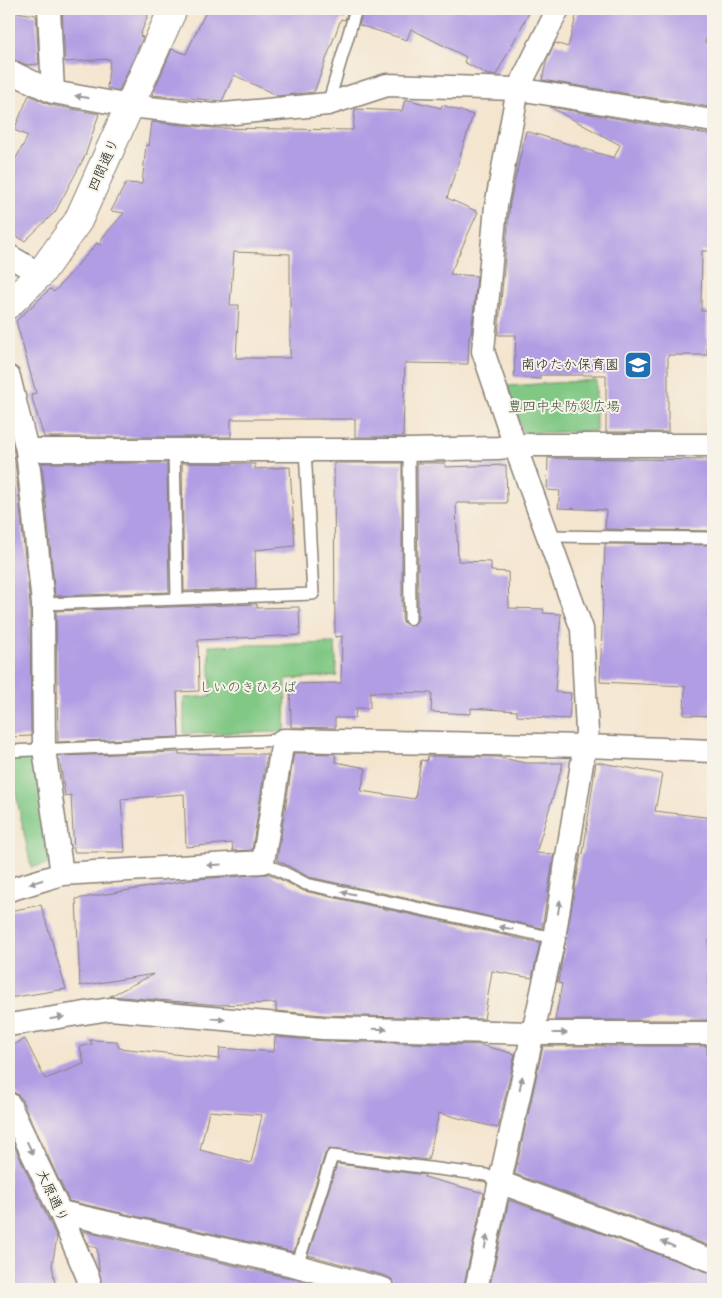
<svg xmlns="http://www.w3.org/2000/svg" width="722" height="1298" viewBox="0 0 722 1298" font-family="Kalam,'Klee One',sans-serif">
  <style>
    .green { fill: #80c884; stroke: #4e7250 }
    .building { fill: #b19de4; fill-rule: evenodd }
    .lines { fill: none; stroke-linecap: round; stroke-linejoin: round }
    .lane-casing { stroke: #888076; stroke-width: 14 }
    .street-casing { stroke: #888076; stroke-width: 25 }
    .secondary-casing { stroke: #888076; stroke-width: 30 }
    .lane { stroke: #fff; stroke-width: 11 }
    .street { stroke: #fff; stroke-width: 22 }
    .secondary { stroke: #fff; stroke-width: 28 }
    .oneway { fill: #999 }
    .labels { text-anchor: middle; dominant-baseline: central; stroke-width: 4; stroke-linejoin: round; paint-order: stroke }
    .street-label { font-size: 14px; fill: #1c1c1c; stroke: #f7f3e8 }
    .poi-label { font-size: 14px; fill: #1c1c1c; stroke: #f7f3e8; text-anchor: end }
    .park-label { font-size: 14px; fill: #3f5840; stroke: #f7f3e8 }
  </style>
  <rect width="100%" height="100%" fill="#f7f3e8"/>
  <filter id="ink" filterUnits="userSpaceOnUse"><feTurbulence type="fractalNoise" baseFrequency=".02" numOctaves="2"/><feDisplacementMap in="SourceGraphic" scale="10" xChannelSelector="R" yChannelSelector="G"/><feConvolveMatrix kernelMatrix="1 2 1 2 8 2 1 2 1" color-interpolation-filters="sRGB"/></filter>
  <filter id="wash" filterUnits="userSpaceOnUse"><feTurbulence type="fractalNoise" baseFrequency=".0096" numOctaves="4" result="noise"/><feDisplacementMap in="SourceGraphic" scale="20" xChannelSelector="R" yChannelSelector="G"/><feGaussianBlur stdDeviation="1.12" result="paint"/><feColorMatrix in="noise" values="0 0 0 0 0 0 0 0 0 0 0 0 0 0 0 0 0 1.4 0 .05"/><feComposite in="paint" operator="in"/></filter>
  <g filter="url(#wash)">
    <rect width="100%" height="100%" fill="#f4e5cf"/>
    <g class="green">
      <polygon points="596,380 596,431 523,433 508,386"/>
      <polygon points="335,643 337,676 286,679 285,732 184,734 184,698 211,696 209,646"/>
      <polygon points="36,757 51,864 31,867 9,760"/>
    </g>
    <g id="blocks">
      <g class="building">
        <polygon points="62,9 150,9 140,36 143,37 119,91 107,88 110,59 65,62"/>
        <polygon points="207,9 348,9 345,20 341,19 314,92 278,96 234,75 222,101 152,95 172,49 186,54"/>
        <polygon points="363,9 531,9 496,75 488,75 464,62 466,57 411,29 407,40 359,25"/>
        <polygon points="578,9 713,9 705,43 713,45 713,94 710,107 542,80 546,63 555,43 568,47"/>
        <polygon points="9,11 36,15 39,64 27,65 9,58"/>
        <polygon points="29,95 50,105 99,114 85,156 55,212 25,241 9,232 9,171 28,136 14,130"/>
        <path d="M405,99L441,108L442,105L473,115L447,198L478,212L450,274L477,276L471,335H469L468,364L405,363L403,437H355V419H231V437H44L31,395L36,393L16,321L50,289L54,292L97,243L101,245L102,238L124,213L111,211L126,183L142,184L146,145L149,146L152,122L213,128L353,130L355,109L402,111ZM234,252L290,254V358H236L239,305H230Z"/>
        <polygon points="550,107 713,135 713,251 702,251 701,311 707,311 707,355 668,355 668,432 606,432 606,375 540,375 540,379 514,377 516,335 498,335 510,202 526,131 614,158 620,145"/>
        <polygon points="9,440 11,440 14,452 30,605 31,736 9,737"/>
        <polygon points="548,458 713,460 713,531 605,529 606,510 558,508 560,491 547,490"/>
        <polygon points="42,463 167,463 169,592 55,596"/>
        <polygon points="182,463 255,464 255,469 290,467 295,546 255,550 256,589 184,591"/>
        <polygon points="334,463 402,463 402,619 404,623 410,626 414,625 418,619 417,463 445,463 445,467 506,465 507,503 456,503 458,561 491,562 491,571 508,572 509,608 544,609 543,613 561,614 555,692 571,693 569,719 517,716 517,711 471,708 471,714 431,712 432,693 370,692 370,708 356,708 355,718 335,718 335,728 291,727 290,684 341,683 342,636 335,637"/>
        <polygon points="605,544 713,545 713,716 684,715 685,686 600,682"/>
        <polygon points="257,604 257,608 299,607 300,635 198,640 199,691 177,692 179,737 58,742 56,611"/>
        <polygon points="179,752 179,754 267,754 252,850 233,851 232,843 186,847 184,794 121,799 125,852 74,852 71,795 65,796 59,756"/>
        <polygon points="294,753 335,754 336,762 366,768 361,791 415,799 421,760 427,761 428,756 497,757 525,763 563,763 536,853 554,854 542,928 309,877 277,860"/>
        <polygon points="596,762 662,774 655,811 713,818 713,940 709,940 708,1020 555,1020 562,984 558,983 581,854 583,854"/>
        <polygon points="269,874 304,891 540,943 532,978 492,971 484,1019 324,1015 276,1011 276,1003 218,1005 110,996 154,974 80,986 76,899 197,879"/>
        <polygon points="41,905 66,989 9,998 9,911"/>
        <path d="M275,1037L323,1041L480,1045L515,1054L498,1128L439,1113L428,1160L329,1149L325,1154L294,1252L69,1201L21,1098L16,1093L9,1091V1047L25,1039L45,1079L84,1064L80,1047L92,1044L90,1040L117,1041L119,1048L219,1059L220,1048L274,1052ZM209,1111L262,1115L251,1163L200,1150Z"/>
        <polygon points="543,1046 707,1046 707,1056 713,1057 713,1247 515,1174"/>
        <polygon points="9,1134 57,1238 52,1265 56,1289 9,1289"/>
        <polygon points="337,1164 425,1175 424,1177 484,1193 463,1289 396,1289 393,1280 386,1276 308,1255"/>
        <polygon points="509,1200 713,1274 713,1289 489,1289"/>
        <polygon points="82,1231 294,1279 333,1289 101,1289 97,1248 89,1246"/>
      </g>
    </g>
  </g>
  <g filter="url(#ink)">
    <use href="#blocks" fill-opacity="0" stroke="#888076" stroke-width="1"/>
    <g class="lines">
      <g class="lane-casing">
        <g id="lane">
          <polyline points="328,104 356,9"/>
          <polyline points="409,450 410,619"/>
          <polyline points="174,451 177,598"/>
          <polyline points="548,536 713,538"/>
          <polyline points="43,604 313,594 305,450"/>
          <polyline points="9,751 283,740"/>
          <polyline points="263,862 306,884 554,938"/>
          <polyline points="297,1266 332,1156 486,1175 499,1182"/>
        </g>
      </g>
      <g class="street-casing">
        <g id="street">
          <polyline points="49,9 53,92"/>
          <polyline points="9,71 53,92 130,106 214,115 328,104 387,85 518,89 713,121"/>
          <polyline points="9,256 40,274"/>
          <polyline points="9,377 27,450 43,604 44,749 62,874"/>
          <polyline points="27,450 409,450 498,448 527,445 713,445"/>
          <polyline points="9,890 62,874 263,862 283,740 586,746 713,751"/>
          <polyline points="9,1025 110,1009 323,1028 532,1033 713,1033"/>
          <polyline points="9,1104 60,1212 89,1280 87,1289"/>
          <polyline points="499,1182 713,1261"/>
          <polyline points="60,1212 297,1266 383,1289"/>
          <polyline points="476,1289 554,938 587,732 582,629 515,446 483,351 496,206 518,89 558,9"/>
        </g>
      </g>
      <g class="secondary-casing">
        <polyline id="secondary" points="9,304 40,274 78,221 173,9"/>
      </g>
      <use href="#lane" class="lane"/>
      <use href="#street" class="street"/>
      <use href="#secondary" class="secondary"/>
    </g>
    <defs><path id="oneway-solid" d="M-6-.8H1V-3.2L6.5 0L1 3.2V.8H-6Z" transform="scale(1.25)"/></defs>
    <g class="oneway">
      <use href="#oneway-solid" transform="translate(82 97) rotate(-170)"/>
      <use href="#oneway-solid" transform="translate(214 865) rotate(177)"/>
      <use href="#oneway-solid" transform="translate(36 882) rotate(163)"/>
      <use href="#oneway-solid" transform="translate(348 893) rotate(-168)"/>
      <use href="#oneway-solid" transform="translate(559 907) rotate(-81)"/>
      <use href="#oneway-solid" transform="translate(506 928) rotate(-168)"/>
      <use href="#oneway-solid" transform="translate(57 1018) rotate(-9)"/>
      <use href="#oneway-solid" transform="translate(218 1019) rotate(5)"/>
      <use href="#oneway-solid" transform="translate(380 1029) rotate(1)"/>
      <use href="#oneway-solid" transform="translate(560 1033)"/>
      <use href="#oneway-solid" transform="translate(521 1083) rotate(-78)"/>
      <use href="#oneway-solid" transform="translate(30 1148) rotate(65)"/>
      <use href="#oneway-solid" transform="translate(486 1242) rotate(-78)"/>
      <use href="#oneway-solid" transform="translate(668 1244) rotate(-158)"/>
    </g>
  </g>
  <defs>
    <g id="school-square" transform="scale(1.4375)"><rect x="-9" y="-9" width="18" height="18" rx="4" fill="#1f6fb2" stroke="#f7f3e8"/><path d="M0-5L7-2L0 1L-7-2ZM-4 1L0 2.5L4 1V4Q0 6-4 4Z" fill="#fff"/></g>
  </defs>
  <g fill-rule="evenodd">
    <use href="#school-square" x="638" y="365"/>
  </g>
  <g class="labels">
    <g class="street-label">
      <text transform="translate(104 165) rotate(-66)">四間通り</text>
      <text transform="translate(52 1196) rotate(65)">大原通り</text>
    </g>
    <g class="poi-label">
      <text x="619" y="365">南ゆたか保育園</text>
    </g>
    <g class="park-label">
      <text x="564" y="407">豊四中央防災広場</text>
      <text x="248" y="688">しいのきひろば</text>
    </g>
  </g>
  <rect width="722" height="1298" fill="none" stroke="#f7f3e8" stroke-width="30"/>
</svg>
